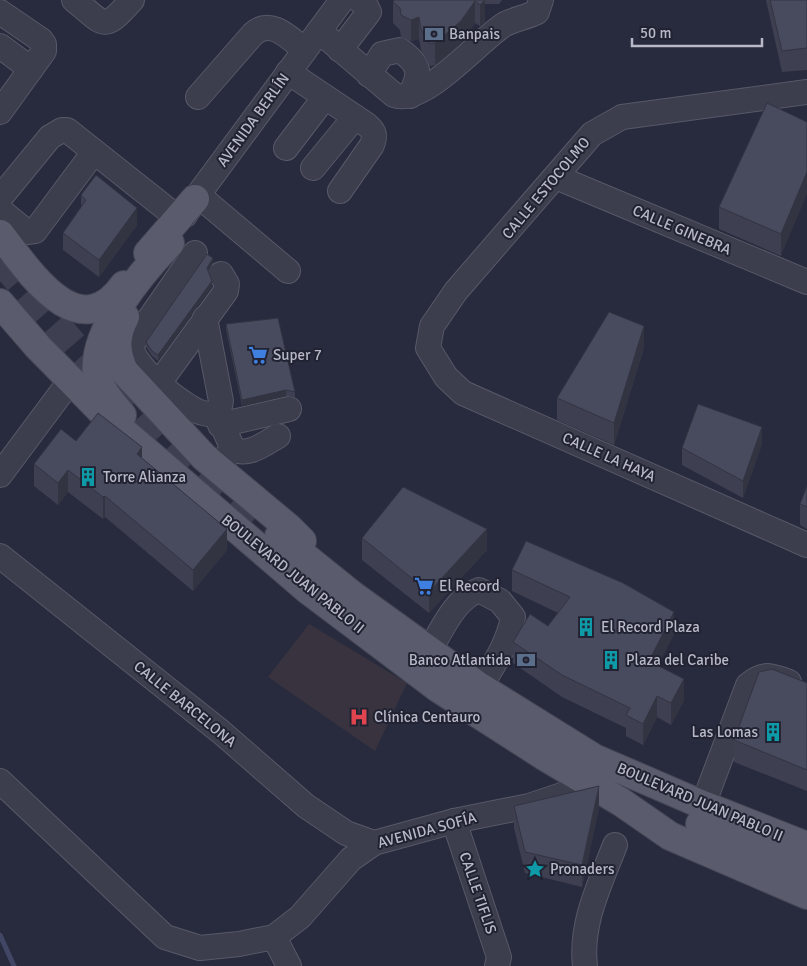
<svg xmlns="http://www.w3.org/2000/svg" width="807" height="966" viewBox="0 0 807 966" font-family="Signika,sans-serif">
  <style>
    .medical { fill: #38333f }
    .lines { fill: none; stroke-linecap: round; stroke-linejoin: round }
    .stream { stroke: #414665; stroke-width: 5 }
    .major-tunnel { stroke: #3e4052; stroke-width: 28; stroke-dasharray: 28 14; stroke-linecap: butt }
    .minor-casing { stroke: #575968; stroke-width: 26 }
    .major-casing { stroke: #454756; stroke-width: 30 }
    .minor { stroke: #3c3e4d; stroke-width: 24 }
    .major { stroke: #5a5c6d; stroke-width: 28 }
    .wall { fill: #3e4051 }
    .shaded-wall { fill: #323442 }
    .building { fill: #484a5e; stroke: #323442 }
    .labels { text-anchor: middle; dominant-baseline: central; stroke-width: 4; stroke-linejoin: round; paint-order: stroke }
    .poi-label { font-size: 15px; fill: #b8b9c8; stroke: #212232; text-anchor: start }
    .street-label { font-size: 15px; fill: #b8b9c8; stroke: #212232 }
  </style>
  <rect width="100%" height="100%" fill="#282b3d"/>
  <polygon class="medical" points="309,624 407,683 375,751 268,677"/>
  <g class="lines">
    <polyline class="stream" points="0,935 14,966"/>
    <polyline class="major-tunnel" points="0,260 110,386 171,451 260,521"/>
    <g class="minor-casing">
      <g id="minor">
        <path d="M74,0C106,25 102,33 132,0"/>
        <polyline points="0,12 41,40 44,44 44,51 0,112"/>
        <path d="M319,31L394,95C424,106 479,40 505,24C515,19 527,17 537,12L541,0"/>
        <polyline points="0,46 31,69"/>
        <polyline points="340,50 369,12 365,4 359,0"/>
        <path d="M288,72L367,125C374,131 376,135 372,145L340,191"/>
        <path d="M369,75L382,54L400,50C421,66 421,72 410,96"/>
        <polyline points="807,92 622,117 592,134 456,291 432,326 428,348 446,377 463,393 807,545"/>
        <path d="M198,97L253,34C271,17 290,39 305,50"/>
        <polyline points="286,148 325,97"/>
        <polyline points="313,168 355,117"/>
        <polyline points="556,177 807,282"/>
        <polyline points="198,195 288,271"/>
        <polyline points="0,198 50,137 62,130 67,130 178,218"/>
        <polyline points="0,210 27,232 35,231 94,152"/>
        <polyline points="185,215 195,199 342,0"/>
        <path d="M195,253L132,344C129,364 178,401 195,410C202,414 210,414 218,416"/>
        <polyline points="205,318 221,401 218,416 233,449 216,468"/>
        <polyline points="159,383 226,291 227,284 221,274"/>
        <polyline points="220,425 289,409"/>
        <path d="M233,449C248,457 264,444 278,436"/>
        <polyline points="0,475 70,381"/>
        <polyline points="0,556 221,732 306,806 346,833 374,843"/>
        <path d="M429,651C442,630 455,598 479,590L500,601L513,617C508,644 494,664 480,687"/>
        <polyline points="0,781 165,937 200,948 239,944 274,937 300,917 351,859 374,843 454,821 529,806 592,785"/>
        <path d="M703,805L748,685C764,672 771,675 789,682"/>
        <polyline points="454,821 499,957 497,966"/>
        <polyline points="274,937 289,966"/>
        <path d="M585,966C580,923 600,884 615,845"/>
      </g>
    </g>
    <g class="major-casing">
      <g id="major">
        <path d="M0,234C29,271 78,349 124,285"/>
        <polyline points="148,253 195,199"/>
        <polyline points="0,303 38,347 112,422 308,590 438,688 544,756 621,802 670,836 807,895"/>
        <path d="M125,317C115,336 115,351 124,371L204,457L289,528L302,541"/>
        <path d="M122,415C113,405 98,388 97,373C92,331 142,272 170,243"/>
        <polyline points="279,536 351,594 480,687 594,758 703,805 807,846"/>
        <polyline points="700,824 807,869"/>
      </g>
    </g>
    <use href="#minor" class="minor"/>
    <use href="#major" class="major"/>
  </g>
  <g class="wall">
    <polygon points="394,0 502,0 499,4 485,4 485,22 480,26 475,23 461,43 435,65 430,66 421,50 419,39 411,41 401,37 400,30 393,23 393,2"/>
    <polygon points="766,0 807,0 807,70 782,72"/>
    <polygon points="807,122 781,256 719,229 719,207"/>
    <polygon points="81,195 137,225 99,277 63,250 63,233 81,207"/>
    <polygon points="213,263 209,271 212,286 158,361 152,356 146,347 146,342"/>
    <polygon points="226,324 295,392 295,397 286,396 242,406 226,330"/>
    <polygon points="644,348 614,445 557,420 557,398"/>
    <polygon points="76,441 142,458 227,550 193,591 105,517 103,519 68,492 58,505 34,486 34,464"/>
    <polygon points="762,444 743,498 682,465 682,448"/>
    <polygon points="807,486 807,529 800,525 800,504"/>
    <polygon points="362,538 487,550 429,613 362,560"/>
    <polygon points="512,570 674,634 658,665 684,701 671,725 657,717 643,745 626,736 626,728 562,697 513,663 513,642 548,626 558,613 512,591"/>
    <polygon points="807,683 807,791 734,762 734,740"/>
    <polygon points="514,806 599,808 582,887 525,873 514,828"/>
  </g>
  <g class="shaded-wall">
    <polygon points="485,0 485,22 480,26 480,5"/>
    <polygon points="475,1 475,23 461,43 435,65 435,43"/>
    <polygon points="419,17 419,39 411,41 411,20"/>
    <polygon points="807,172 807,194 781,256 781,234"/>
    <polygon points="137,208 137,225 99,277 99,260"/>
    <polygon points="213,258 213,263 207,274 207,268"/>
    <polygon points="212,281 212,286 158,361 158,355"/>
    <polygon points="644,326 644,348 614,445 614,423"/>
    <polygon points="286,390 286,396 242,406 242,400"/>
    <polygon points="762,427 762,444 743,498 743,481"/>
    <polygon points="142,447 142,469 137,454"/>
    <polygon points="68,470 68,492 58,505 58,483"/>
    <polygon points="105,496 105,517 103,519 103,497"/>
    <polygon points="227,529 227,550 193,591 193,570"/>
    <polygon points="487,529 487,550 429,613 429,592"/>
    <polygon points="674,612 674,634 649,682 649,661"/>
    <polygon points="684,679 684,701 671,725 671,703"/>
    <polygon points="657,696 657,717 643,745 643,724"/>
    <polygon points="599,786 599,808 582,887 582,865"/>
  </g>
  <g class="building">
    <polygon points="394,0 485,0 480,5 475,1 461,21 435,43 430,44 421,29 419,17 411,20 401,15 400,8 393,2"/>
    <polygon points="770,0 807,0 807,48 782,51"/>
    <polygon points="767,103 807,122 807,172 781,234 719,207"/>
    <polygon points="96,175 137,208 99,260 63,233 86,200 81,195"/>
    <polygon points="207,254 213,258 207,268 212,281 158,355 152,351 146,342"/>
    <polygon points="609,312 644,326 614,423 557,398"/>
    <polygon points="278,318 295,392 286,390 242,400 226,324"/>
    <polygon points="698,404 762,427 743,481 682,448"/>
    <polygon points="98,413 142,447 137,454 227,529 193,570 105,496 103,497 68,470 58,483 34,464 61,429 76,441"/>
    <polygon points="807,486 807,507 800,504"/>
    <polygon points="403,487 487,529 429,592 362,538"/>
    <polygon points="526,541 623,583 674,612 649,661 684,679 671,703 657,696 643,724 626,715 630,708 562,675 513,642 530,614 548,626 570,597 512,570"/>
    <polygon points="772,669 807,683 807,770 734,740 759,672"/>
    <polygon points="599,786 582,865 525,852 514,806"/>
  </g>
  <defs>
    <g id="bank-bare" transform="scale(1.5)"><path d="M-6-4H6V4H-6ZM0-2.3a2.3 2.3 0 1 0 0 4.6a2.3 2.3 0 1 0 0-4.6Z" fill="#5c6f8a" stroke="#212232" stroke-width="2.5" paint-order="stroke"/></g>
    <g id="supermarket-bare" transform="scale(1.5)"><path d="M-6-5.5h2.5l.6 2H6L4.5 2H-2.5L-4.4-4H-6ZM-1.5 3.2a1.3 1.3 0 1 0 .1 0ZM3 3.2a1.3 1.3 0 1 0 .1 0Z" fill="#3f7fe0" stroke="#212232" stroke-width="2.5" paint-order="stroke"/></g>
    <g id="building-bare" transform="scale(1.5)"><path d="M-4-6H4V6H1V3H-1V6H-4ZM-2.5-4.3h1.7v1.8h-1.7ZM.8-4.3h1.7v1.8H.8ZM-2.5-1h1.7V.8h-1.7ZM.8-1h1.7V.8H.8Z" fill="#0f9aa8" stroke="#212232" stroke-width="2.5" paint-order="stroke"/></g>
    <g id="hospital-bare" transform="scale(1.5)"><path d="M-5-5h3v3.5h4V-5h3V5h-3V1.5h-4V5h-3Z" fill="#e0444e" stroke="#212232" stroke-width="2.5" paint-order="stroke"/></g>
    <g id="sight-bare" transform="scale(1.5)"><path d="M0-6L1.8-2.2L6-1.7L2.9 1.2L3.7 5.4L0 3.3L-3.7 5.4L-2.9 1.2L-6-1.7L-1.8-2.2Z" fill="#0f9aa8" stroke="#212232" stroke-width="2.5" paint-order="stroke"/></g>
  </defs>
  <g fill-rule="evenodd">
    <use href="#bank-bare" x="434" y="34"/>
    <use href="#supermarket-bare" x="258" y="355"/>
    <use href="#building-bare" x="88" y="477"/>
    <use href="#supermarket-bare" x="424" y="586"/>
    <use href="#building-bare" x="586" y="627"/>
    <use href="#bank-bare" x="526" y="660"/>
    <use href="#building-bare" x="611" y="660"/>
    <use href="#hospital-bare" x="359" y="717"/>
    <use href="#building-bare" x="773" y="732"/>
    <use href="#sight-bare" x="535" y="869"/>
  </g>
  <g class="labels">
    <g class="poi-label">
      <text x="449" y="34">Banpais</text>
      <text x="273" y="355">Super 7</text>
      <text x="103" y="477">Torre Alianza</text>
      <text x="439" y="586">El Record</text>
      <text x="601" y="627">El Record Plaza</text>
      <text x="511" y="660" text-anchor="end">Banco Atlantida</text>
      <text x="626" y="660">Plaza del Caribe</text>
      <text x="374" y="717">Clínica Centauro</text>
      <text x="758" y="732" text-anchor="end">Las Lomas</text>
      <text x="550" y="869">Pronaders</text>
    </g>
    <g class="street-label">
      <text transform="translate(253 120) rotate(-54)">AVENIDA BERLÍN</text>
      <text transform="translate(546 188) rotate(-50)">CALLE ESTOCOLMO</text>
      <text transform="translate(682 230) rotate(23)">CALLE GINEBRA</text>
      <text transform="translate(609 457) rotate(24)">CALLE LA HAYA</text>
      <text transform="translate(293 574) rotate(39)">BOULEVARD JUAN PABLO II</text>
      <text transform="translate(185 704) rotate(39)">CALLE BARCELONA</text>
      <text transform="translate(700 802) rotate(23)">BOULEVARD JUAN PABLO II</text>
      <text transform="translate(427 830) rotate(-15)">AVENIDA SOFÍA</text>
      <text transform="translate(478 893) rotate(71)">CALLE TIFLIS</text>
    </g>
  </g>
  <path d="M632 38v8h130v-8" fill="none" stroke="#b8b9c8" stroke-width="2.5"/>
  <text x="640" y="38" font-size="15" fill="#b8b9c8" stroke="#212232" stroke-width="4" paint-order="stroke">50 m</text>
</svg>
